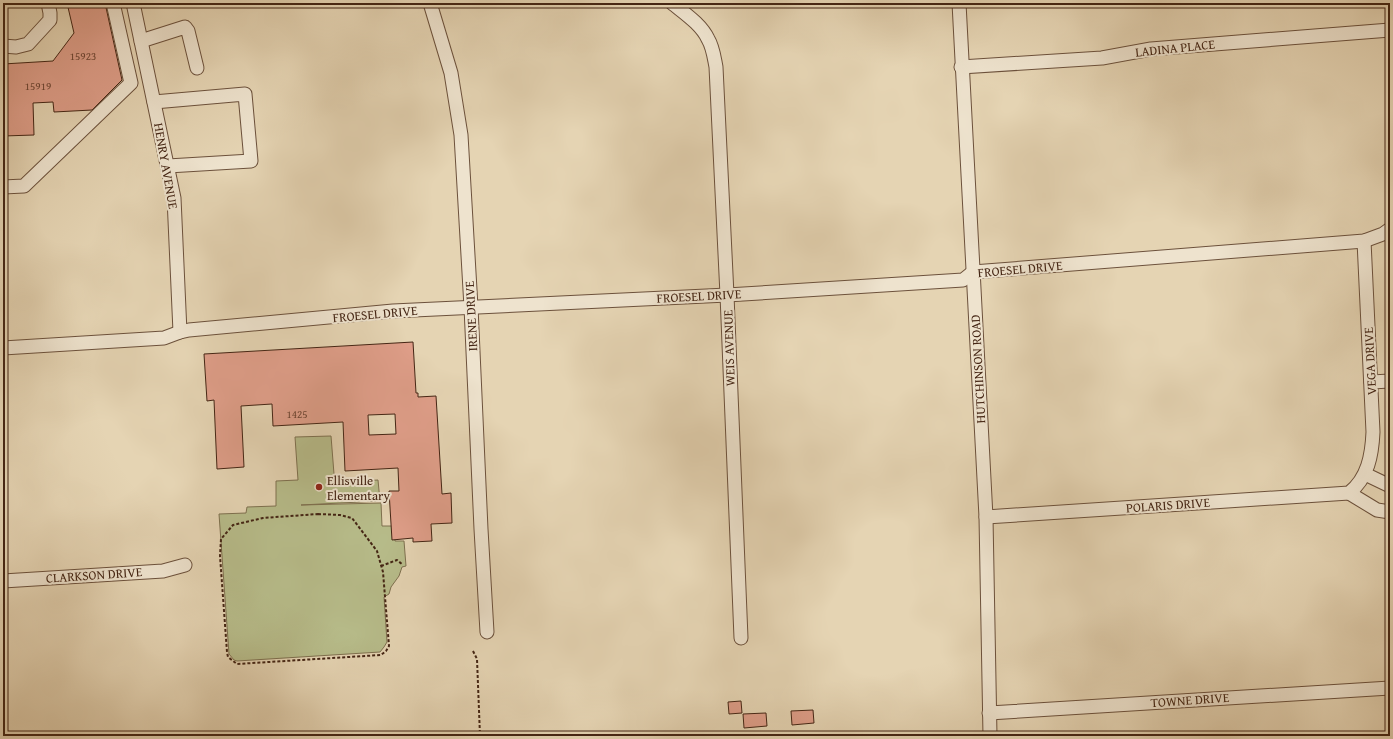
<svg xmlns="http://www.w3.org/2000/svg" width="1393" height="739" viewBox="0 0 1393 739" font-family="'Gentium Book Plus',serif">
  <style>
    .green { fill: #b7bc8a; stroke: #7e704f }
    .building { fill: #df9e89; stroke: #442514; fill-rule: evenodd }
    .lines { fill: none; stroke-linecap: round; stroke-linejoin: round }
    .minor-casing { stroke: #6c513c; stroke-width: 15 }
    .path { stroke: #442514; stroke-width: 2; stroke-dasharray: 3 2; stroke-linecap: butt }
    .minor { stroke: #eee3ce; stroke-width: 13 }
    .poi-dot { fill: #8f2418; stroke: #eee3ce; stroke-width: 1.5 }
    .labels { text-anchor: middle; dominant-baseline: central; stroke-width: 4; stroke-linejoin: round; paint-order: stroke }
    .number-label { font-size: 11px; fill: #6b4331 }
    .street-label { font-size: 13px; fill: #442514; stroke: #eee3ce }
    .poi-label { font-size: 13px; fill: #442514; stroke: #eee3ce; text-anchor: start }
  </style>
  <rect width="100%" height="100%" fill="#e5d4b3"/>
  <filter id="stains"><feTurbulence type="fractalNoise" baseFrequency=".005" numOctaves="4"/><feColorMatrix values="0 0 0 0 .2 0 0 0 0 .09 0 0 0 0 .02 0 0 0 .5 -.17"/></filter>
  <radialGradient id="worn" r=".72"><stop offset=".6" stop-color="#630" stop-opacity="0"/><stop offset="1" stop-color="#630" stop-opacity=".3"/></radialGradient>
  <polygon class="green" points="331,436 334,474 336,479 343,482 378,480 380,501 301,505 381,503 382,526 394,526 395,541 404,541 406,566 402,567 399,576 391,587 389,594 384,597 387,642 384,647 380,652 237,661 234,660 229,654 219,514 246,513 247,507 276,506 276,481 298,480 295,437"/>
  <g class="building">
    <polygon points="67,3 105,3 122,80 92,110 54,112 53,102 33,103 34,135 3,136 3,64 53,61 74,33"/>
    <path d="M413,342L416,393H418V397L436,396L442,494L451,493L452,523L431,524L432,541L413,542V538L392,540L389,491H399L398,468L345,471L343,422L273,426L272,404L241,406L244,467L217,469L214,400L207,401L204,354ZM395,414L396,434L369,435L368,415Z"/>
    <polygon points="741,701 742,713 729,714 728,702"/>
    <polygon points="813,710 814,723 792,725 791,711"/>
    <polygon points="766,713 767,726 744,728 743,714"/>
  </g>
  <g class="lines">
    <g class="minor-casing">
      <g id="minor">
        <polyline points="133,3 174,198 180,332"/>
        <polyline points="430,3 451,73 461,135 471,307 481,529 487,632"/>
        <path d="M672,3C684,13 701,24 708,39C713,47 714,57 716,67L727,295L741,638"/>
        <polyline points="959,3 986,517 990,736"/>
        <polyline points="141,41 185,27 188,31 197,68"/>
        <polyline points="3,46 16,47 28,44 50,20 50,13 48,3"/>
        <polyline points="961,67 1102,58 1151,49 1390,30"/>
        <polyline points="154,102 245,94 251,161 168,166"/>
        <polyline points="3,187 24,186 131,83 113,3"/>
        <polyline points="3,348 164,338 180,332 189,330 393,311 727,295 963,280 973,272 1364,241 1383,234 1390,229"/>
        <polyline points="1371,382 1390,381"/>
        <polyline points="1365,474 1390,486"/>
        <polyline points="1349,493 1377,510 1390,512"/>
        <path d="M986,517L1349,493C1368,478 1372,455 1373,432L1364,241"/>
        <polyline points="3,581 163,571 185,565"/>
        <polyline points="989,713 1390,688"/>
      </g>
    </g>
    <g class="path">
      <polygon points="318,514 340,515 352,518 377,551 383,572 389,646 386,651 381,655 237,664 228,657 227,652 220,556 221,539 233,525 263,518"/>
      <polyline points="381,566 397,560 403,565"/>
      <polyline points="473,651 477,659 480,736"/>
    </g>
    <use href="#minor" class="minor"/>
  </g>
  <circle class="poi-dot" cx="319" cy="487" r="4"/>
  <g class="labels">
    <g class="number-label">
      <text x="83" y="56">15923</text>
      <text x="38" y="86">15919</text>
      <text x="297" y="414">1425</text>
    </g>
    <g class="street-label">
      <text transform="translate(1175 48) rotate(-6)">LADINA PLACE</text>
      <text transform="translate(166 166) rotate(80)">HENRY AVENUE</text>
      <text transform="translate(1020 269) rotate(-5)">FROESEL DRIVE</text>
      <text transform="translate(699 296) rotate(-3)">FROESEL DRIVE</text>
      <text transform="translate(375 314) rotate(-5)">FROESEL DRIVE</text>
      <text transform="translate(471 316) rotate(-93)">IRENE DRIVE</text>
      <text transform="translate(729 348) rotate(-92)">WEIS AVENUE</text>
      <text transform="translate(1370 361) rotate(-93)">VEGA DRIVE</text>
      <text transform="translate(978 369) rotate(-93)">HUTCHINSON ROAD</text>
      <text transform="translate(1168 505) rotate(-4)">POLARIS DRIVE</text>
      <text transform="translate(94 575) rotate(-4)">CLARKSON DRIVE</text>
      <text transform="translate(1190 700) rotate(-4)">TOWNE DRIVE</text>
    </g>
    <g class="poi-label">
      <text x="327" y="480">Ellisville<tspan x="327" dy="15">Elementary</tspan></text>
    </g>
  </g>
  <rect width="1393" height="739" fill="none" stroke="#e5d4b3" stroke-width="16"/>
  <rect x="4" y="4" width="1385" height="731" fill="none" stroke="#442514" stroke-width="2"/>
  <rect x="8" y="8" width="1377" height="723" fill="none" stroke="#442514"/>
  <rect width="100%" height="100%" filter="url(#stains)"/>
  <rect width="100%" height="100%" fill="url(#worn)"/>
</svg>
